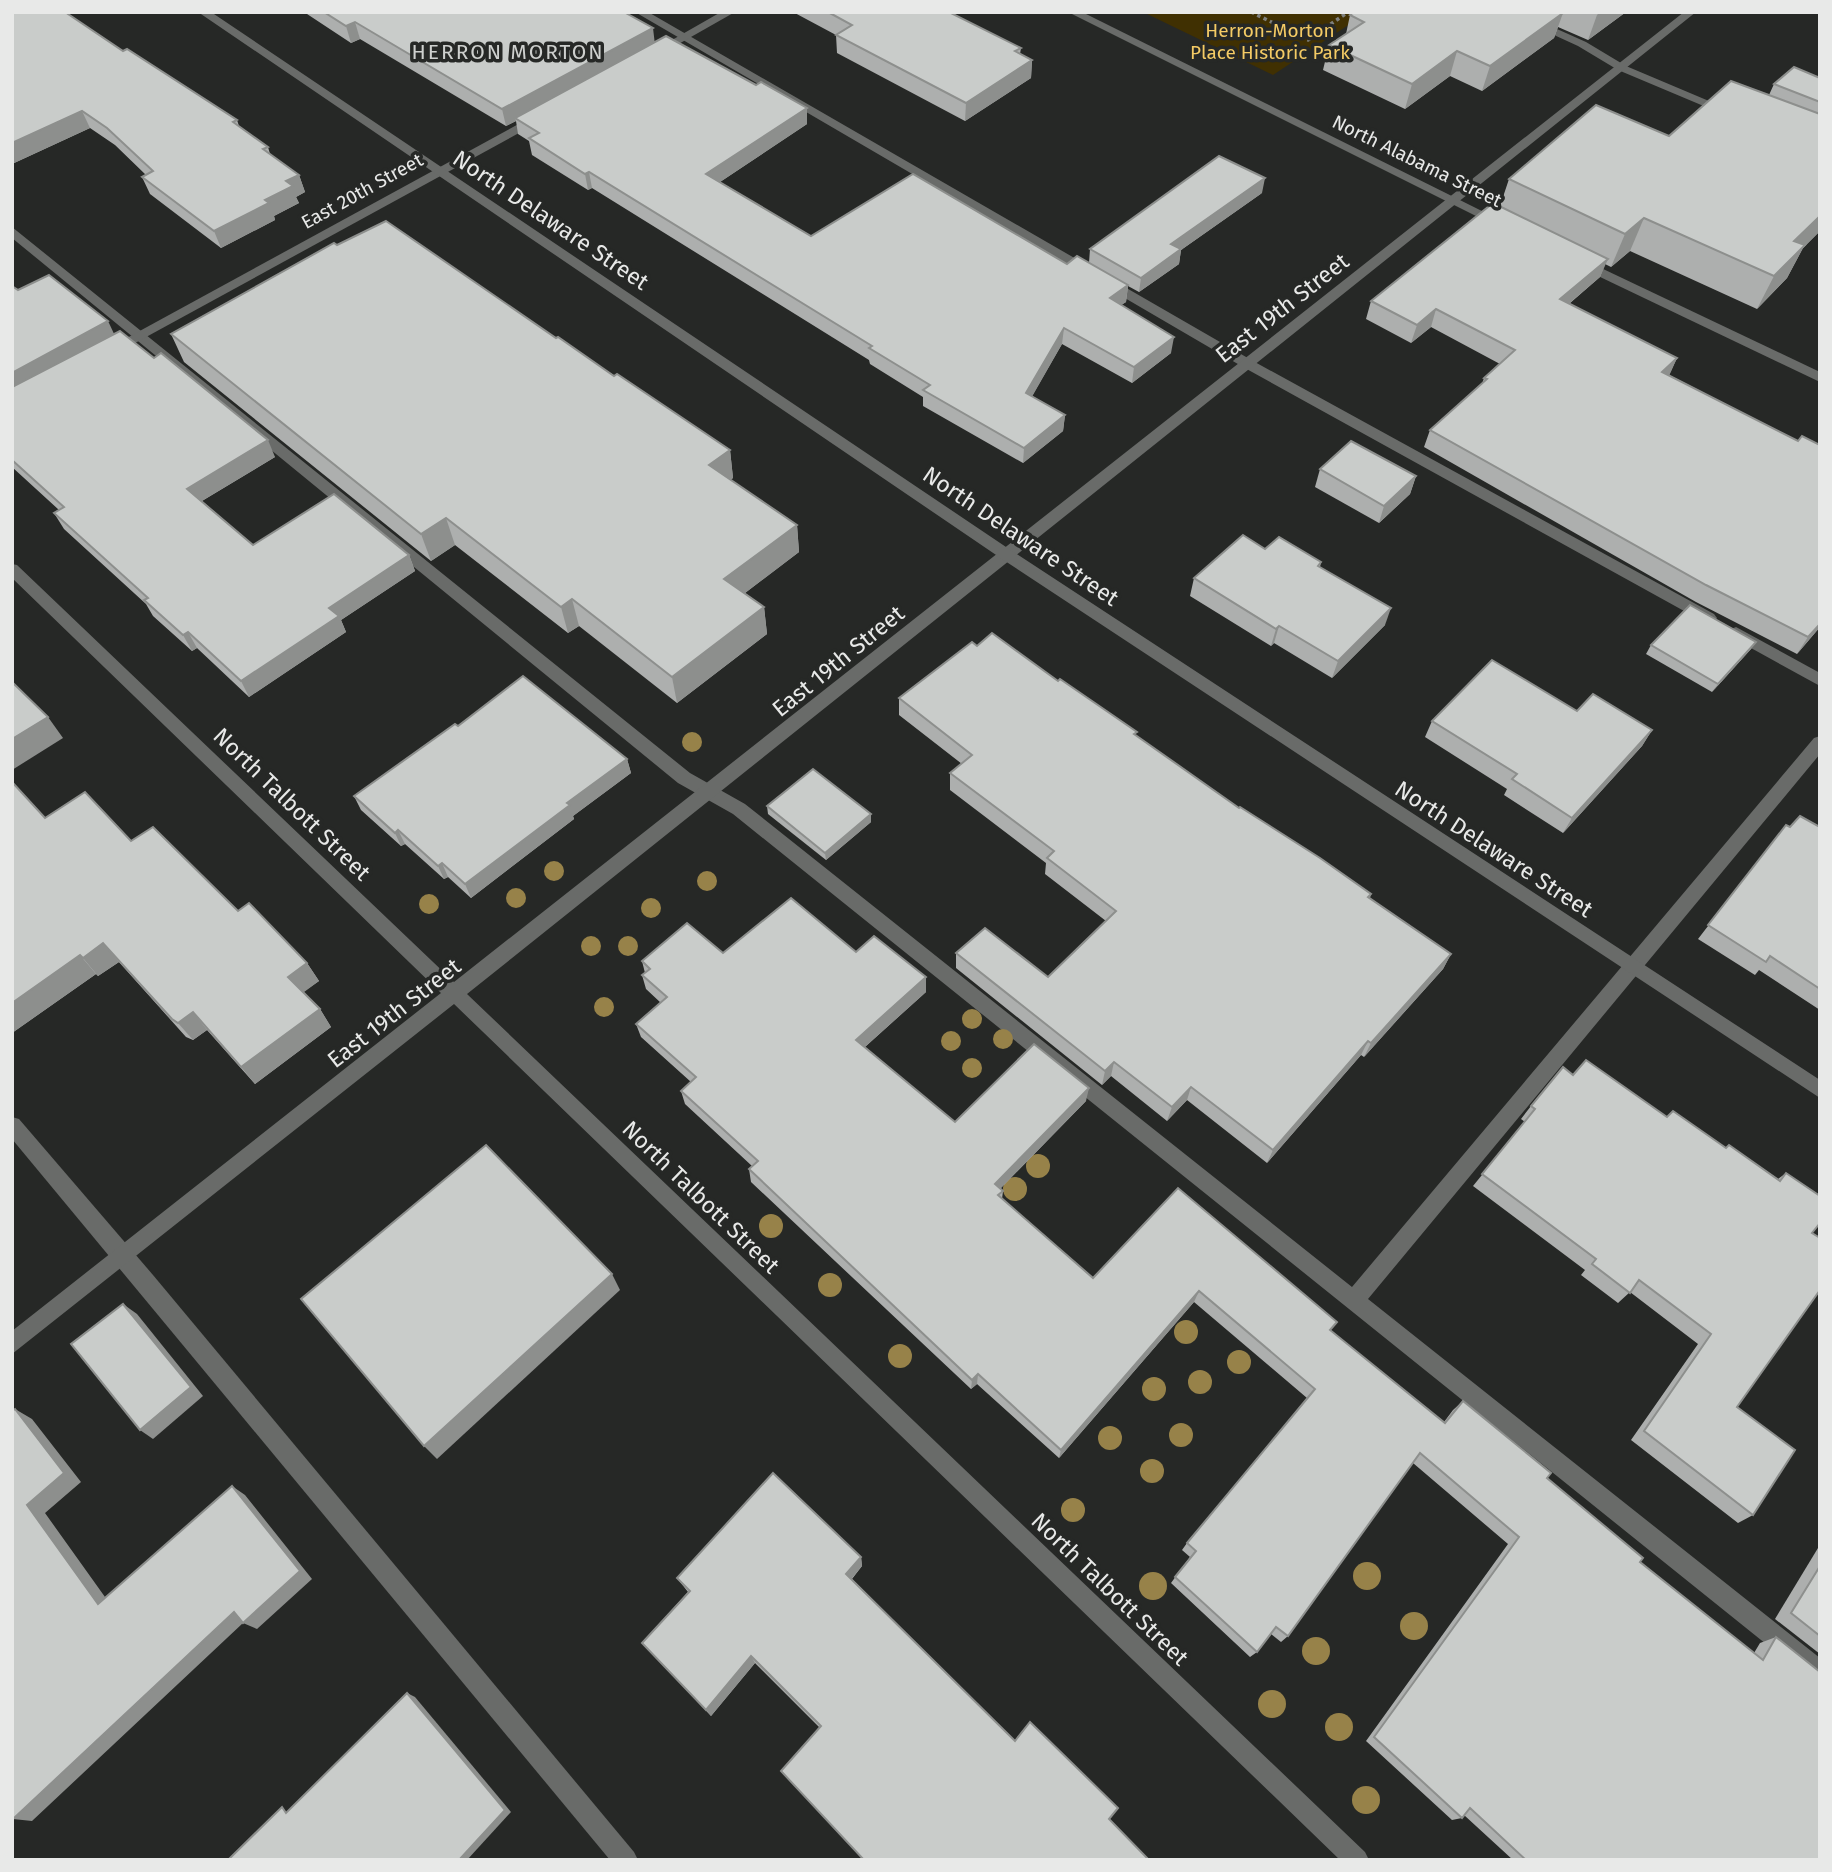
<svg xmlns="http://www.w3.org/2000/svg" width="1832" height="1872" viewBox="0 0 1832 1872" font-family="'Fira Sans',sans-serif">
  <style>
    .green { fill: #403002 }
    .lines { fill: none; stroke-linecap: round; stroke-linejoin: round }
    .path { stroke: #7f817f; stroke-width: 3.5; stroke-dasharray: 3.5 3.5; stroke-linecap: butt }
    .lane { fill: #696b69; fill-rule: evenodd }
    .street { fill: #696b69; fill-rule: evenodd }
    .secondary { fill: #696b69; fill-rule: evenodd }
    .tree { fill: #978249 }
    .wall { fill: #adafae }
    .shaded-wall { fill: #8d8f8d }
    .building { fill: #c9ccca; stroke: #8d8f8d; stroke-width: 2 }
    .labels { text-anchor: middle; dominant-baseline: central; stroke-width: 7; stroke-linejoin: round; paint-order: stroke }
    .far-park-label { font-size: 19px; fill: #f4cb65; stroke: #262826 }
    .far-street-label { font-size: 19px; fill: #e8e9e8; stroke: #262826 }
    .far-neighbourhood-label { font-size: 21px; letter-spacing: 2px; fill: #ced0ce; stroke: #262826 }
    .street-label { font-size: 23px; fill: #e8e9e8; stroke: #262826 }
  </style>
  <rect width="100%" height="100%" fill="#262826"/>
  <polygon class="green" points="1143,12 1368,12 1273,75"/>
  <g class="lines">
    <polyline class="path" points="1251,12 1308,40 1348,12"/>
    <g class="lane">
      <polygon points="635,12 648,12 1253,361 1714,614 1717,618 1714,622 1704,622 1243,367"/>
      <polygon points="1504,12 1519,12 1586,42 1626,66 1735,112 1725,115 1618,70 1578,46"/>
      <polygon points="12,227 690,773 745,804 1352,1287 1814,738 1820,736 1820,754 1368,1299 1820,1658 1820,1684 1812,1681 733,814 678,783 12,238"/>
      <polygon points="1736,627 1820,673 1820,686 1731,637 1728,633 1731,629"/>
      <polygon points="12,1117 19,1119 153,1275 634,1852 638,1860 610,1860 12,1139"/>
    </g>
    <g class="street">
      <polygon points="721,12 735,12 661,54 651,52"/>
      <polygon points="1684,12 1696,12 467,994 1365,1852 1369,1860 1340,1860 454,1004 12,1354 12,1331 441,993 12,578 12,564 17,565 454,982"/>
      <polygon points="537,114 541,115 541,121 115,354 105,354 103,351"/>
    </g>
    <g class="secondary">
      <polygon points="198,12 211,12 1012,551 1820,1080 1820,1098 1002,559"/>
      <polygon points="1068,12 1082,12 1508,224 1502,228 1498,227"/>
      <polygon points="1580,258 1820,372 1820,382 1575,265 1574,262"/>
    </g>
  </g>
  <g class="tree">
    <circle cx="692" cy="742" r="10"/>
    <circle cx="554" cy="871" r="10"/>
    <circle cx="707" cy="881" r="10"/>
    <circle cx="516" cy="898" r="10"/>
    <circle cx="429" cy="904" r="10"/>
    <circle cx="651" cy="908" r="10"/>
    <circle cx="591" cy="946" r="10"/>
    <circle cx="628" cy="946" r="10"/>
    <circle cx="604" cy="1007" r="10"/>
    <circle cx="972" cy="1019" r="10"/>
    <circle cx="1003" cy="1039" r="10"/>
    <circle cx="951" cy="1041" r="10"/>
    <circle cx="972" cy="1068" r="10"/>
    <circle cx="1038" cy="1166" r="12"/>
    <circle cx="1015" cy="1189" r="12"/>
    <circle cx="771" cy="1226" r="12"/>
    <circle cx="830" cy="1285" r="12"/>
    <circle cx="1186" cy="1332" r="12"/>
    <circle cx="900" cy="1356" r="12"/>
    <circle cx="1239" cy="1362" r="12"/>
    <circle cx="1200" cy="1382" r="12"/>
    <circle cx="1154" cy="1389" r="12"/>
    <circle cx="1181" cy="1435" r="12"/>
    <circle cx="1110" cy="1438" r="12"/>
    <circle cx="1152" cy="1471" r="12"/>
    <circle cx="1073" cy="1510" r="12"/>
    <circle cx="1367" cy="1576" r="14"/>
    <circle cx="1153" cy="1586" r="14"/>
    <circle cx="1414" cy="1626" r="14"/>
    <circle cx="1316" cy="1651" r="14"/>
    <circle cx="1272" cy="1704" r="14"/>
    <circle cx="1339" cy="1727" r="14"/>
    <circle cx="1366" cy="1800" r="14"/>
  </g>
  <g class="wall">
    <polygon points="304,12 628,12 629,15 655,42 807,108 807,124 720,182 811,236 1067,264 1089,263 1090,249 1262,193 1181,250 1179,264 1139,292 1128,286 1126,302 1121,305 1171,353 1132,383 1062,344 1032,396 1065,415 1063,431 1023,463 923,406 923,397 870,364 869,360 592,188 588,190 532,155 529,141 518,134 516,121 506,126 360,39 351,43"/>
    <polygon points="793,12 949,12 1021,48 1020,54 1032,60 1031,78 965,121 837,53 836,35"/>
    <polygon points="1354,12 1626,12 1588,40 1558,27 1554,38 1482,91 1450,76 1405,109 1323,70 1329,45 1346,34 1350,15"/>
    <polygon points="123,51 237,120 239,126 268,147 270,154 299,175 305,192 296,197 299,203 274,216 275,220 221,248 150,194 142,177 146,175 115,145 90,128 12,164"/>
    <polygon points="1820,78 1820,231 1803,248 1787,278 1757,309 1630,251 1611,267 1605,264 1600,277 1569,304 1677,358 1669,375 1798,441 1820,445 1820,627 1797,654 1696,602 1424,447 1430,430 1482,384 1484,378 1500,364 1431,327 1411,343 1366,319 1371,301 1500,206 1509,179 1669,136 1769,95 1774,84"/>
    <polygon points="337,245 556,338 730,450 733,478 730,480 797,525 799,552 745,593 764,607 767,634 677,703 579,626 568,633 455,545 431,561 184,362 171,334"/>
    <polygon points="12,286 18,290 114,334 275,457 202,501 253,545 409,555 415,571 341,620 346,632 249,697 197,648 192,651 153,616 146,604 64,529 54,513 59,510 12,467"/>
    <polygon points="1320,469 1416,476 1410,494 1379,523 1315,487"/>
    <polygon points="1265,549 1321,562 1320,567 1385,625 1332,678 1274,643 1271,646 1190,596 1194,578"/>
    <polygon points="1756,642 1750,650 1712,692 1646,654 1651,645"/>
    <polygon points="977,646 1058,681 1239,808 1371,894 1370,898 1451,954 1443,969 1364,1057 1361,1055 1267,1163 1187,1100 1167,1121 1111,1076 1102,1085 956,968 956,953 1048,977 1106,921 1045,874 1046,863 950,790 950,773 962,764 899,715 899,698"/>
    <polygon points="1577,711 1652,730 1642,746 1563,833 1504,795 1507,789 1425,737 1432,721"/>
    <polygon points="627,759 631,773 573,816 574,819 471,898 448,877 444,879 405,844 401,846 361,810 354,796"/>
    <polygon points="12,782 45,818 131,841 238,911 307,963 319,981 303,992 320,1009 331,1027 255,1084 207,1030 193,1040 186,1037 119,962 98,976 96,974 12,1033"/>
    <polygon points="767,806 871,822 826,860 768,814"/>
    <polygon points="1786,825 1790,827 1820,827 1820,1010 1759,970 1755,975 1698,939"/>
    <polygon points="856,952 926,992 865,1047 955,1122 1086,1101 1000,1189 1003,1191 1002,1199 1093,1278 1178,1188 1331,1331 1444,1422 1453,1410 1463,1401 1640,1562 1754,1653 1760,1643 1776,1637 1820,1860 1513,1860 1464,1815 1462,1818 1452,1820 1366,1741 1508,1544 1413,1463 1288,1636 1281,1642 1271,1634 1257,1652 1250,1657 1171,1583 1190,1557 1182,1550 1187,1543 1307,1398 1194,1302 1059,1458 977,1384 971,1389 751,1182 749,1169 752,1166 685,1104 681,1091 691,1082 641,1037 636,1024 661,1003 646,989 642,975 645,973 642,961 723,953"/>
    <polygon points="1573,1075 1667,1117 1673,1111 1726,1148 1729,1145 1778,1179 1786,1173 1812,1233 1737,1407 1753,1515 1738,1523 1631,1440 1698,1344 1630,1292 1618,1303 1581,1275 1585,1270 1473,1186 1525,1122 1521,1119 1531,1106"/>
    <polygon points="1820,1547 1820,1654 1775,1619 1818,1548"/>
    <polygon points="861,1557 862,1566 852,1579 1015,1741 1118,1808 819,1727 755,1663 711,1716 642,1643 688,1592 677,1578"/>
  </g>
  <g class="shaded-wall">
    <polygon points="1600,12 1626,12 1588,40 1597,15"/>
    <polygon points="1563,13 1554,38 1482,91 1490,66"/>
    <polygon points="355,22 360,39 351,43 346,26"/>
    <polygon points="653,28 655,45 515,118 516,121 506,126 502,109"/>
    <polygon points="1457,51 1450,76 1405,109 1412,84"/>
    <polygon points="1032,60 1031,78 965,121 966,103"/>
    <polygon points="807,108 807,124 708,190 706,174"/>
    <polygon points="82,111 90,128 12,164 12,143"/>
    <polygon points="589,172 592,188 588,190 585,174"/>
    <polygon points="299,175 305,192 296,197 299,203 274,216 275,220 221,248 214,231 265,200 286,181"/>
    <polygon points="1265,178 1262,193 1181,250 1179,264 1139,292 1141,278 1171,244"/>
    <polygon points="1820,216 1820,231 1803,248 1787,278 1757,309 1774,276 1794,241"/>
    <polygon points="1644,218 1630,251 1611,267 1625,234"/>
    <polygon points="1608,259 1600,277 1553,317 1560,299"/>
    <polygon points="1128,285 1126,302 1108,314 1110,298"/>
    <polygon points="1436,309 1431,327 1411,343 1417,325"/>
    <polygon points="108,321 116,338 12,395 12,373"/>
    <polygon points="1064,328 1062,344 1025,409 1026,393"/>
    <polygon points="1174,337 1171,353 1132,383 1134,367"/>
    <polygon points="1677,358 1669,376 1662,372"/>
    <polygon points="1065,415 1063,431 1023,463 1024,448"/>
    <polygon points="268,440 275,457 195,505 187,489"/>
    <polygon points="730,450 733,478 712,492 709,465"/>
    <polygon points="1416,476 1410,494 1379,523 1384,506"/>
    <polygon points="446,518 455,545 431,561 421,534"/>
    <polygon points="797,525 799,552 728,606 724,579"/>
    <polygon points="409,555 415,571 341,620 346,632 249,697 241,681 329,608"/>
    <polygon points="572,599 579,626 568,633 561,607"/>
    <polygon points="764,607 767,634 677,703 672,677"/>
    <polygon points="1391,608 1385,625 1332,678 1338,661"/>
    <polygon points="1820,624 1820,627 1797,654 1808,637"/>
    <polygon points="1279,626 1274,643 1271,646 1276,629"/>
    <polygon points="188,632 197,648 192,651 183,635"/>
    <polygon points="1756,642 1750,650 1712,692 1718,684"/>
    <polygon points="48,717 63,738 12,770 12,739"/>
    <polygon points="1652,730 1642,746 1563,833 1572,818"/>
    <polygon points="627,759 631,773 573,816 574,819 471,898 465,884 567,803"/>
    <polygon points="871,814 871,822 826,860 825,853"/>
    <polygon points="398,830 405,844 401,846 395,833"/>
    <polygon points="442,863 448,877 444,879 438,866"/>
    <polygon points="103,943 119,962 98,976 83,958"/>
    <polygon points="1451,954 1443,969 1364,1057 1371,1043"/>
    <polygon points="80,955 96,974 12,1033 12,1003"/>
    <polygon points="307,963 319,981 300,995 288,977"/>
    <polygon points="926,977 926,992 857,1054 856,1040"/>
    <polygon points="320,1009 331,1027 255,1084 241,1067"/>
    <polygon points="193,1012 207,1030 193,1040 178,1023"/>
    <polygon points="1368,1041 1361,1055 1267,1163 1273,1150"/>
    <polygon points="1114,1062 1111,1076 1102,1085 1105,1071"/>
    <polygon points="1191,1087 1187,1100 1167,1121 1172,1107"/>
    <polygon points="1089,1088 1086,1101 993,1196 995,1184"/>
    <polygon points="612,1274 620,1290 437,1459 424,1446"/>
    <polygon points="1199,1291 1194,1302 1059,1458 1061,1450"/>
    <polygon points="123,1304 137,1314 203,1396 153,1439 140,1430"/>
    <polygon points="978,1374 977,1384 971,1389 972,1380"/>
    <polygon points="15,1409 32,1419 81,1482 45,1513 115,1611 98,1604 27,1505"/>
    <polygon points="232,1486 245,1495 312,1579 257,1629 243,1623 32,1821 13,1819"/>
    <polygon points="861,1557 862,1566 848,1583 846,1574"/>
    <polygon points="751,1656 755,1663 711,1716 706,1710"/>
    <polygon points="407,1693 415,1697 511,1812 467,1860 459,1860"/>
  </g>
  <g class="building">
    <polygon points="12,12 65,12 123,51 127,49 237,120 233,122 268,147 263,149 299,175 286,181 293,186 265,200 269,203 214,231 142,177 153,171 107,128 82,111 12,143"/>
    <polygon points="324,12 628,12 626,13 653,28 502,109 355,22 346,26"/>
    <polygon points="828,12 949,12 1021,48 1015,51 1032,60 966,103 836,35 852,25"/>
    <polygon points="1354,12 1561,12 1563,13 1490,66 1457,51 1412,84 1329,45 1364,22 1350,15"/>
    <polygon points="666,36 756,85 761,82 807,108 706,174 811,236 913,174 1067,264 1077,256 1128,285 1110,298 1174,337 1134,367 1064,328 1026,393 1065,415 1024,448 923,390 930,385 869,348 872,346 589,172 585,174 529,138 539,133 515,118"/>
    <polygon points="1794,67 1820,78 1820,102 1774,84"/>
    <polygon points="1731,81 1820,114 1820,216 1794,241 1805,245 1774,276 1644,218 1625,234 1509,179 1596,105 1669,136"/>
    <polygon points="1219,156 1265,178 1171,244 1181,249 1141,278 1090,249"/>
    <polygon points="1493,203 1608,259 1560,299 1677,358 1662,372 1798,441 1802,436 1820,445 1820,624 1808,637 1706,585 1430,430 1487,379 1484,378 1515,350 1436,309 1417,325 1371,301"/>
    <polygon points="386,221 556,338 558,337 614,376 617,374 730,450 709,465 797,525 724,579 764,607 672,677 572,599 561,607 446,518 421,534 171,334 334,243 337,245"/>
    <polygon points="49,275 108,321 12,373 12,286 18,290"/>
    <polygon points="120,331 154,358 161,353 268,440 187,489 253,545 334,494 409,555 329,608 339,616 241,681 188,632 183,635 144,600 148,598 54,513 64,507 12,460 12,387"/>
    <polygon points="1351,441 1416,476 1384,506 1320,469"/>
    <polygon points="1243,535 1265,549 1279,537 1321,562 1318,566 1391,608 1338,661 1279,626 1276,629 1194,578"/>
    <polygon points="1690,605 1756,642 1718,684 1651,645"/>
    <polygon points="992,633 1058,681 1060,679 1137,732 1134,734 1239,808 1240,807 1320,858 1371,894 1368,897 1451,954 1371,1043 1368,1041 1273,1150 1191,1087 1172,1107 1114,1062 1105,1071 956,953 985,928 1048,977 1116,911 1047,858 1054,851 950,773 972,755 899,698 972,642 977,646"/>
    <polygon points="1492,660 1577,711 1593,694 1652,730 1572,818 1512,779 1517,774 1432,721"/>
    <polygon points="523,676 627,759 567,803 570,805 465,884 442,863 438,866 398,830 395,833 354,796 455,724 458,726"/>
    <polygon points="12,682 48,717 12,739"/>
    <polygon points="813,769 871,814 825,853 767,806"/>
    <polygon points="12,782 45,818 85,792 131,841 153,827 238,911 249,903 307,963 288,977 320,1009 241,1067 193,1012 178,1023 172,1019 103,943 83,958 80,955 12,1003"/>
    <polygon points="1800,816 1820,827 1820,989 1770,956 1766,962 1708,925 1786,825 1790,827"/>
    <polygon points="791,898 856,952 874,936 926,977 856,1040 955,1122 1034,1044 1089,1088 995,1184 1003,1191 998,1195 1093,1278 1178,1188 1337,1322 1330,1330 1445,1423 1463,1401 1551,1473 1547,1478 1643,1558 1640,1562 1763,1660 1776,1637 1820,1672 1820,1860 1526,1860 1470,1808 1462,1818 1374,1737 1519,1537 1420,1453 1288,1636 1276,1627 1257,1652 1175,1577 1196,1551 1187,1543 1315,1389 1199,1291 1061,1450 978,1374 972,1380 749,1169 758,1161 681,1091 696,1077 636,1024 667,997 642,975 650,969 642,961 687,923 723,953"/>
    <polygon points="1586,1060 1667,1117 1673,1111 1726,1148 1729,1145 1780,1181 1786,1173 1820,1196 1820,1223 1812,1233 1820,1238 1820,1290 1737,1407 1795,1450 1753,1515 1644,1431 1711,1334 1639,1280 1630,1293 1592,1264 1596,1259 1482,1174 1535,1109 1531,1106 1563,1067 1573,1075"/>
    <polygon points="486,1145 612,1274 424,1446 301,1299"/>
    <polygon points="123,1304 191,1387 140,1430 71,1344"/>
    <polygon points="15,1409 64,1473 27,1505 98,1604 232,1486 300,1571 243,1623 234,1612 13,1819 12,1411"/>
    <polygon points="773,1473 861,1557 846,1574 1015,1741 1030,1722 1118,1808 1109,1819 1149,1860 864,1860 781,1771 821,1726 751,1656 706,1710 642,1643 690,1591 677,1578"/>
    <polygon points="1820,1566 1820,1636 1791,1613"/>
    <polygon points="407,1693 505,1810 459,1860 228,1860 282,1807 286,1813"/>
  </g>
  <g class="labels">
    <g class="far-park-label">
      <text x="1270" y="30">Herron-Morton<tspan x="1270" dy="22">Place Historic Park</tspan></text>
    </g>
    <g class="far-street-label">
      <text transform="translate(1417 161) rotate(26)">North Alabama Street</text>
      <text transform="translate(362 191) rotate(-29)">East 20th Street</text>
    </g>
    <g class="far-neighbourhood-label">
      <text x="508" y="52">HERRON MORTON</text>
    </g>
    <g class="street-label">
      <text transform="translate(551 220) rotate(34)">North Delaware Street</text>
      <text transform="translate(1282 308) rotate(-38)">East 19th Street</text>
      <text transform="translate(1021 536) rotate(34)">North Delaware Street</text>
      <text transform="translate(838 661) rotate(-39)">East 19th Street</text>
      <text transform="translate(292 804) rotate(44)">North Talbott Street</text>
      <text transform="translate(1494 849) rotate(33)">North Delaware Street</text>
      <text transform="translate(394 1013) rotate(-38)">East 19th Street</text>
      <text transform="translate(701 1197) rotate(44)">North Talbott Street</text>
      <text transform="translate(1110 1589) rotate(44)">North Talbott Street</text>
    </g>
  </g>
  <rect width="1832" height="1872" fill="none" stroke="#e8e9e8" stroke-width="28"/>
</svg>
